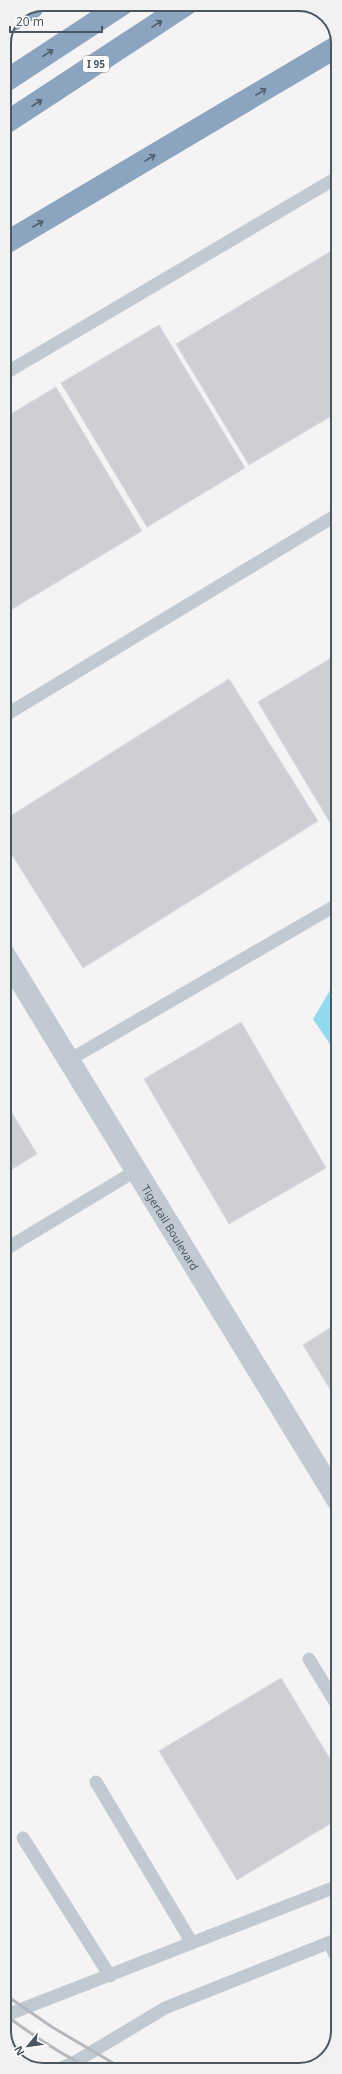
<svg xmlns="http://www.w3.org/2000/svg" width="342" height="2074" viewBox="0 0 342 2074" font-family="'Noto Sans',sans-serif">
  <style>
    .water { fill: #90daee }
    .building { fill: #cdcfd5; stroke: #d7d9de }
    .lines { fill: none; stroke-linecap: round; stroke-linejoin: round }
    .service { stroke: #c1cad2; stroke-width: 13 }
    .minor { stroke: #c1cad2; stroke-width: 22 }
    .motorway { stroke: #8ba5c1; stroke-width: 22 }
    .rail { stroke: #b5b8bd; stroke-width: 3 }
    .oneway { stroke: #505e6b }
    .labels { text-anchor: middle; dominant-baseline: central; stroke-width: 4; stroke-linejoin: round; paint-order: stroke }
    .shield { fill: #fff; stroke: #808990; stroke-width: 1 }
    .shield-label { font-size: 10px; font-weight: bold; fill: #4a5661 }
    .street-label { font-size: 11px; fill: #4a5661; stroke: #fff }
    .rim { fill: none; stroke: #4a5661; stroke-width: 2 }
  </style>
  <rect width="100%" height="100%" fill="#f5f3f3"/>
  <polygon class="water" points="338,977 338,1056 313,1019"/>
  <g class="building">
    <polygon points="338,247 338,412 249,465 176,344"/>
    <polygon points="159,325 245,468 147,527 61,383"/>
    <polygon points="56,387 142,531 4,614 4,418"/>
    <polygon points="338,654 338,836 258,702"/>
    <polygon points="229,679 318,821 83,968 4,842 4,820"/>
    <polygon points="241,1022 326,1168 229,1224 144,1079"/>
    <polygon points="4,1100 37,1154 4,1174"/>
    <polygon points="338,1323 338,1402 303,1345"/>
    <polygon points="281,1678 338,1772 338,1819 237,1880 159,1751"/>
  </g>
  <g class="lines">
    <g class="service">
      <polyline points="4,374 338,177"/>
      <polyline points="4,716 338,514"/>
      <polyline points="69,1060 338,904"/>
      <polyline points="4,1250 137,1170"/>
      <polyline points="309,1659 338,1707"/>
      <polyline points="96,1782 192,1943"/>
      <polyline points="23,1838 110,1976"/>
      <polyline points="329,1943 338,1960"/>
      <polyline points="4,2016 338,1886"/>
      <polyline points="58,2070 75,2062 165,2008 338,1939"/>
    </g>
    <path class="minor" id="s1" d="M4,954L338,1501"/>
    <g class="motorway">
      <polyline points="13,20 32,8"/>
      <polyline points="4,82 123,4"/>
      <polyline points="4,124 187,4"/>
      <polyline points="4,244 338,46"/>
    </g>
    <g class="rail">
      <polyline points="4,1994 52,2027 125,2070"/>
      <path d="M4,2014C32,2035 62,2055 93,2070"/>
    </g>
  </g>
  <defs><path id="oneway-shaft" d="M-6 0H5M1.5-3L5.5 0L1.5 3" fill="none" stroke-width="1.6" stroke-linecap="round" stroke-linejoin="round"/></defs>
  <g class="oneway">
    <use href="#oneway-shaft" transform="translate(157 24) rotate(-33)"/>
    <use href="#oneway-shaft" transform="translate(48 53) rotate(-33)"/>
    <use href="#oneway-shaft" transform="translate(261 92) rotate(-31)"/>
    <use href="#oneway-shaft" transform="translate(37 103) rotate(-33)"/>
    <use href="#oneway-shaft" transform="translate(150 158) rotate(-31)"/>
    <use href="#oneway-shaft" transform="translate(38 224) rotate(-30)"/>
  </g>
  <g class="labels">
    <rect class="shield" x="83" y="56" width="26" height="16" rx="3"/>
    <g class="shield-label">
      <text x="96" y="64">I 95</text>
    </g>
    <g class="street-label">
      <text stroke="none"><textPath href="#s1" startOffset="320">Tigertail Boulevard</textPath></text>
    </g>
  </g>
  <path d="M0 0H342V2074H0ZM43 11H299A32 32 0 0 1 331 43V2031A32 32 0 0 1 299 2063H43A32 32 0 0 1 11 2031V43A32 32 0 0 1 43 11Z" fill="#f1f1f2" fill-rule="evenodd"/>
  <path class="rim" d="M43 11H299A32 32 0 0 1 331 43V2031A32 32 0 0 1 299 2063H43A32 32 0 0 1 11 2031V43A32 32 0 0 1 43 11Z"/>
  <g transform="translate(28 2046) rotate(241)" stroke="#ffffff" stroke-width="3" paint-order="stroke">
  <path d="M0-3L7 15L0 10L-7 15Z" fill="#4a5661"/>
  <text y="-6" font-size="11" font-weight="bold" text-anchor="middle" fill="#4a5661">N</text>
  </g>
  <path d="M10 26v6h92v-6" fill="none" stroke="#4a5661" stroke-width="2"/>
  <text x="16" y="26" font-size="12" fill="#4a5661" stroke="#ffffff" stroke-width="3" paint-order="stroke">20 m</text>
</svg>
